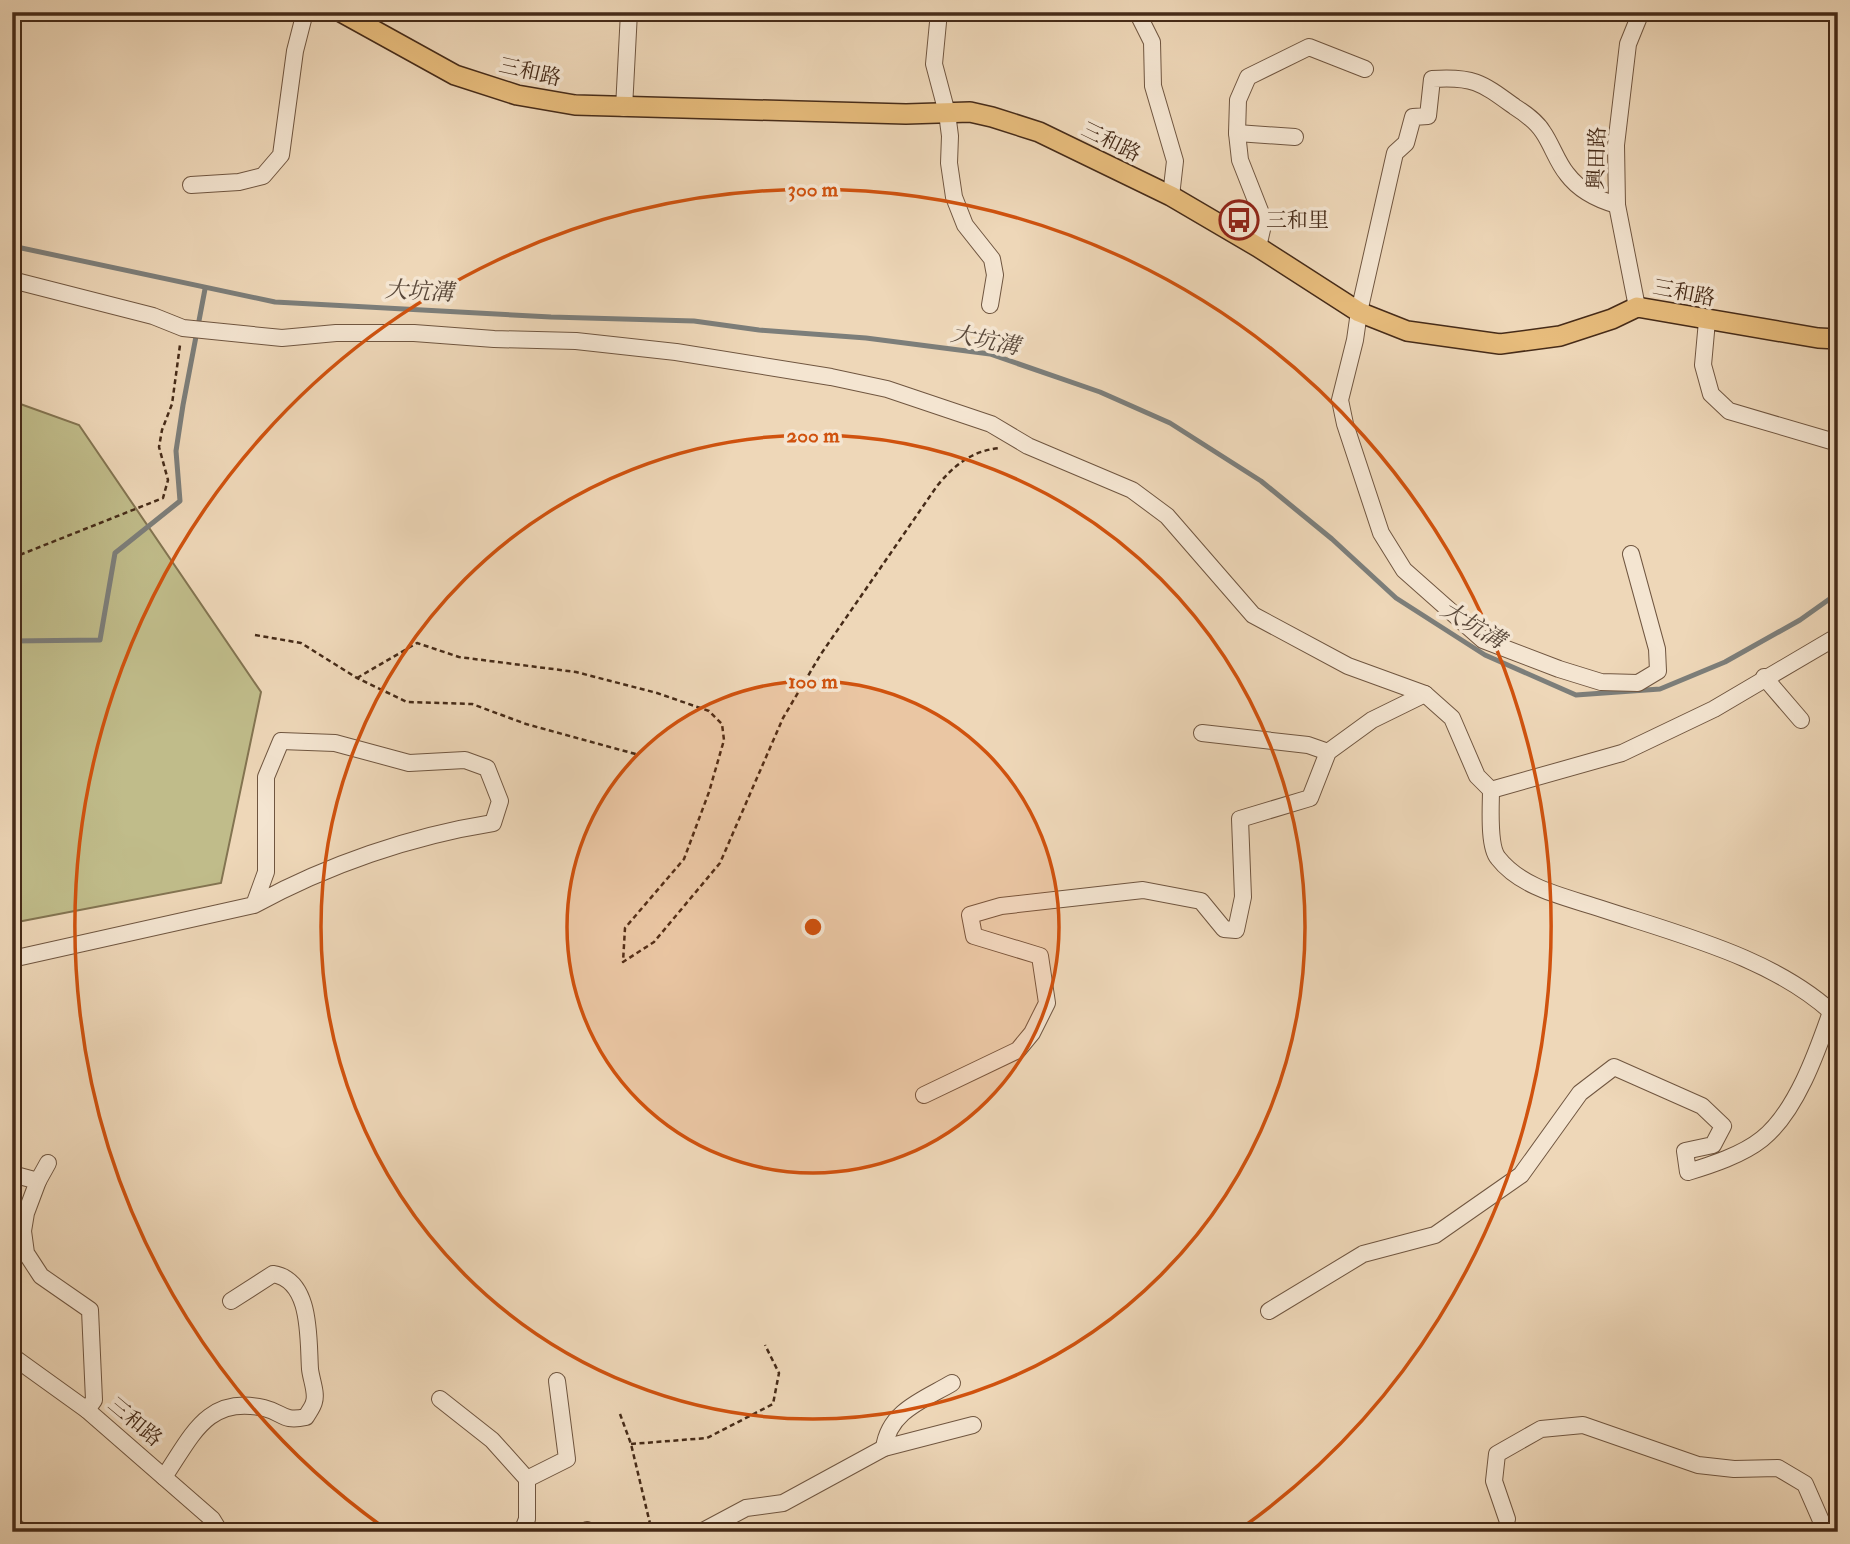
<svg xmlns="http://www.w3.org/2000/svg" width="1850" height="1544" viewBox="0 0 1850 1544" font-family="'IM FELL Double Pica','Noto Serif TC',serif">
  <style>
    .green { fill: #c0bc8a; stroke: #837451; stroke-width: 2 }
    .lines { fill: none; stroke-linecap: round; stroke-linejoin: round }
    .stream { stroke: #7c7e7a; stroke-width: 5 }
    .minor-casing { stroke: #705640; stroke-width: 18 }
    .major-casing { stroke: #462b18; stroke-width: 22 }
    .path { stroke: #462b18; stroke-width: 2.5; stroke-dasharray: 5 3.5; stroke-linecap: butt }
    .minor { stroke: #f4e5d1; stroke-width: 16 }
    .major { stroke: #e7bc7c; stroke-width: 19 }
    .ring { fill: none; stroke: #d0520e; stroke-width: 3.5 }
    .labels { text-anchor: middle; dominant-baseline: central; stroke-width: 7; stroke-linejoin: round; paint-order: stroke }
    .street-label { font-size: 21px; fill: #462b18; stroke: #f4e5d1 }
    .poi-label { font-size: 21px; fill: #462b18; stroke: #f4e5d1; text-anchor: start }
    .water-label { font-size: 23px; font-style: italic; fill: #584739; stroke: #f4e5d1 }
    .centre { fill: #d0520e; stroke: #f4e5d1; stroke-width: 3.5 }
    .ring-label { font-size: 21px; text-anchor: middle; font-weight: bold; fill: #d0520e; stroke: #f4e5d1; stroke-width: 7; stroke-linejoin: round; paint-order: stroke }
  </style>
  <rect width="100%" height="100%" fill="#eed7b8"/>
  <filter id="stains"><feTurbulence type="fractalNoise" baseFrequency=".00286" numOctaves="4"/><feColorMatrix values="0 0 0 0 .2 0 0 0 0 .09 0 0 0 0 .02 0 0 0 .5 -.17"/></filter>
  <radialGradient id="worn" r=".72"><stop offset=".6" stop-color="#630" stop-opacity="0"/><stop offset="1" stop-color="#630" stop-opacity=".3"/></radialGradient>
  <polygon class="green" points="12,401 79,425 261,692 221,883 12,923"/>
  <g class="lines">
    <g class="stream">
      <polyline points="12,246 275,302 551,317 694,321 759,330 866,338 990,354 1100,392 1170,423 1261,481 1332,539 1396,598 1485,655 1576,695 1660,689 1725,662 1800,620 1838,593"/>
      <polyline points="12,641 100,640 115,553 180,501 176,451 183,405 205,289"/>
    </g>
    <g class="minor-casing">
      <g id="minor">
        <polyline points="939,12 934,64 947,113 950,136 949,163 954,197 965,225 992,259 995,275 990,305"/>
        <polyline points="1137,12 1152,42 1153,86 1175,161 1171,196"/>
        <polyline points="624,108 629,12"/>
        <polyline points="1237,133 1295,137"/>
        <polyline points="191,185 239,182 263,176 281,155 295,51 305,12"/>
        <path d="M1617,205C1599,200 1579,190 1567,174C1557,162 1552,145 1543,132C1536,121 1526,114 1515,107C1482,83 1474,76 1432,79L1428,116L1413,117L1406,143L1395,153L1359,312L1355,340L1340,400L1345,424L1381,533L1404,570L1483,640L1559,669L1601,682L1638,683L1658,671L1657,649L1631,554"/>
        <polyline points="1258,247 1264,221 1240,160 1237,133 1238,100 1248,77 1309,47 1365,69"/>
        <polyline points="12,280 153,316 183,328 282,338 336,333 414,333 494,339 576,341 676,352 831,377 887,389 991,424 1028,446 1132,490 1167,516 1253,615 1348,666 1425,694 1452,718 1477,776 1491,790 1622,753 1714,709 1838,636"/>
        <polyline points="1637,307 1617,205 1616,145 1628,44 1641,12"/>
        <polyline points="1707,321 1703,365 1711,394 1729,411 1838,443"/>
        <polyline points="1764,677 1801,720"/>
        <polyline points="1202,733 1308,745 1328,752"/>
        <path d="M1491,790C1491,806 1488,846 1498,858C1522,889 1567,897 1602,909C1681,935 1778,959 1838,1018"/>
        <path d="M12,959L254,905C327,865 411,836 493,823L500,801L487,768L465,760L409,763L335,743L281,741L266,777V872L254,905"/>
        <polyline points="924,1095 1018,1050 1032,1033 1047,1003 1040,956 974,936 970,915 1001,906 1143,890 1201,901 1224,929 1236,930 1243,897 1240,819 1310,798 1328,752 1372,720 1425,694"/>
        <polyline points="12,1174 38,1181 48,1163"/>
        <polyline points="38,1181 26,1213 23,1231 26,1253 41,1276 90,1310 94,1400 87,1410"/>
        <path d="M1269,1311L1363,1254L1435,1235L1521,1175L1580,1093L1614,1067L1702,1106L1723,1126L1713,1145L1685,1151L1688,1172C1711,1165 1742,1155 1762,1139C1796,1112 1817,1052 1831,1012"/>
        <polyline points="12,1356 87,1410 212,1519 220,1532"/>
        <polyline points="440,1399 492,1440 527,1479 527,1519 522,1532"/>
        <path d="M884,1448C889,1411 923,1400 952,1383"/>
        <path d="M164,1477C192,1436 207,1395 264,1408C284,1413 282,1422 306,1417C308,1413 313,1407 314,1402C317,1393 311,1379 310,1369C308,1339 312,1280 273,1274L231,1301"/>
        <polyline points="527,1479 567,1459 557,1381"/>
        <polyline points="1507,1519 1494,1481 1497,1454 1541,1429 1583,1425 1698,1465 1734,1469 1778,1468 1805,1484 1826,1532"/>
        <polyline points="13,1524 21,1532"/>
        <polyline points="586,1532 587,1530"/>
        <polyline points="701,1532 746,1508 783,1503 884,1448 973,1425"/>
      </g>
    </g>
    <g class="major-casing">
      <polyline id="major" points="341,12 455,75 517,95 575,105 906,114 970,112 992,117 1039,132 1171,196 1258,247 1359,312 1407,331 1500,344 1560,336 1612,319 1637,307 1818,338 1838,339"/>
    </g>
    <g class="path">
      <polyline points="12,558 163,498 168,480 159,447 162,430 172,404 180,345"/>
      <polyline points="255,635 301,643 357,678 407,702 472,704 526,724 639,755"/>
      <path d="M357,678L417,643L459,657L576,672L657,693L709,711L722,724L724,740L709,792L684,859L625,928L623,962L654,942L720,863L783,718L821,654L937,486C954,465 972,451 999,448"/>
      <polyline points="620,1414 631,1444 652,1532"/>
      <polyline points="631,1444 707,1438 773,1404 779,1373 765,1345"/>
    </g>
    <use href="#minor" class="minor"/>
    <use href="#major" class="major"/>
  </g>
  <circle cx="813" cy="927" r="246" fill="#d0520e" fill-opacity=".12"/>
  <g class="ring">
    <circle cx="813" cy="927" r="246"/>
    <circle cx="813" cy="927" r="492"/>
    <path d="M390 1532A738 738 0 1 1 1236 1532"/>
  </g>
  <defs>
    <g id="bus-ring" transform="scale(2.0125)"><circle r="9.5" fill="#f4e5d1" stroke="#8f2418" stroke-width="1.5"/><path d="M-5-6H5V4H4V6H2V4H-2V6H-4V4H-5ZM-3.5-4V0h7V-4ZM-3.5 1.2v1.5H-2V1.2ZM2 1.2v1.5H3.5V1.2Z" fill="#8f2418"/></g>
  </defs>
  <g fill-rule="evenodd">
    <use href="#bus-ring" x="1239" y="220"/>
  </g>
  <g class="labels">
    <g class="street-label">
      <text transform="translate(530 72) rotate(13)">三和路</text>
      <text transform="translate(1111 142) rotate(26)">三和路</text>
      <text transform="translate(1597 158) rotate(-88)">興田路</text>
      <text transform="translate(1684 293) rotate(11)">三和路</text>
      <text transform="translate(135 1422) rotate(40)">三和路</text>
    </g>
    <g class="poi-label">
      <text x="1266" y="220">三和里</text>
    </g>
    <g class="water-label">
      <text transform="translate(419 291) rotate(3)">大坑溝</text>
      <text transform="translate(985 340) rotate(12)">大坑溝</text>
      <text transform="translate(1473 625) rotate(31)">大坑溝</text>
    </g>
  </g>
  <circle cx="813" cy="927" r="10" class="centre"/>
  <g class="ring-label">
    <text x="813" y="196">300 m</text>
    <text x="813" y="442">200 m</text>
    <text x="813" y="688">100 m</text>
  </g>
  <rect width="1850" height="1544" fill="none" stroke="#eed7b8" stroke-width="42"/>
  <rect x="14" y="14" width="1822" height="1516" fill="none" stroke="#462b18" stroke-width="3.5"/>
  <rect x="21" y="21" width="1808" height="1502" fill="none" stroke="#462b18" stroke-width="2"/>
  <rect width="100%" height="100%" filter="url(#stains)"/>
  <rect width="100%" height="100%" fill="url(#worn)"/>
</svg>
